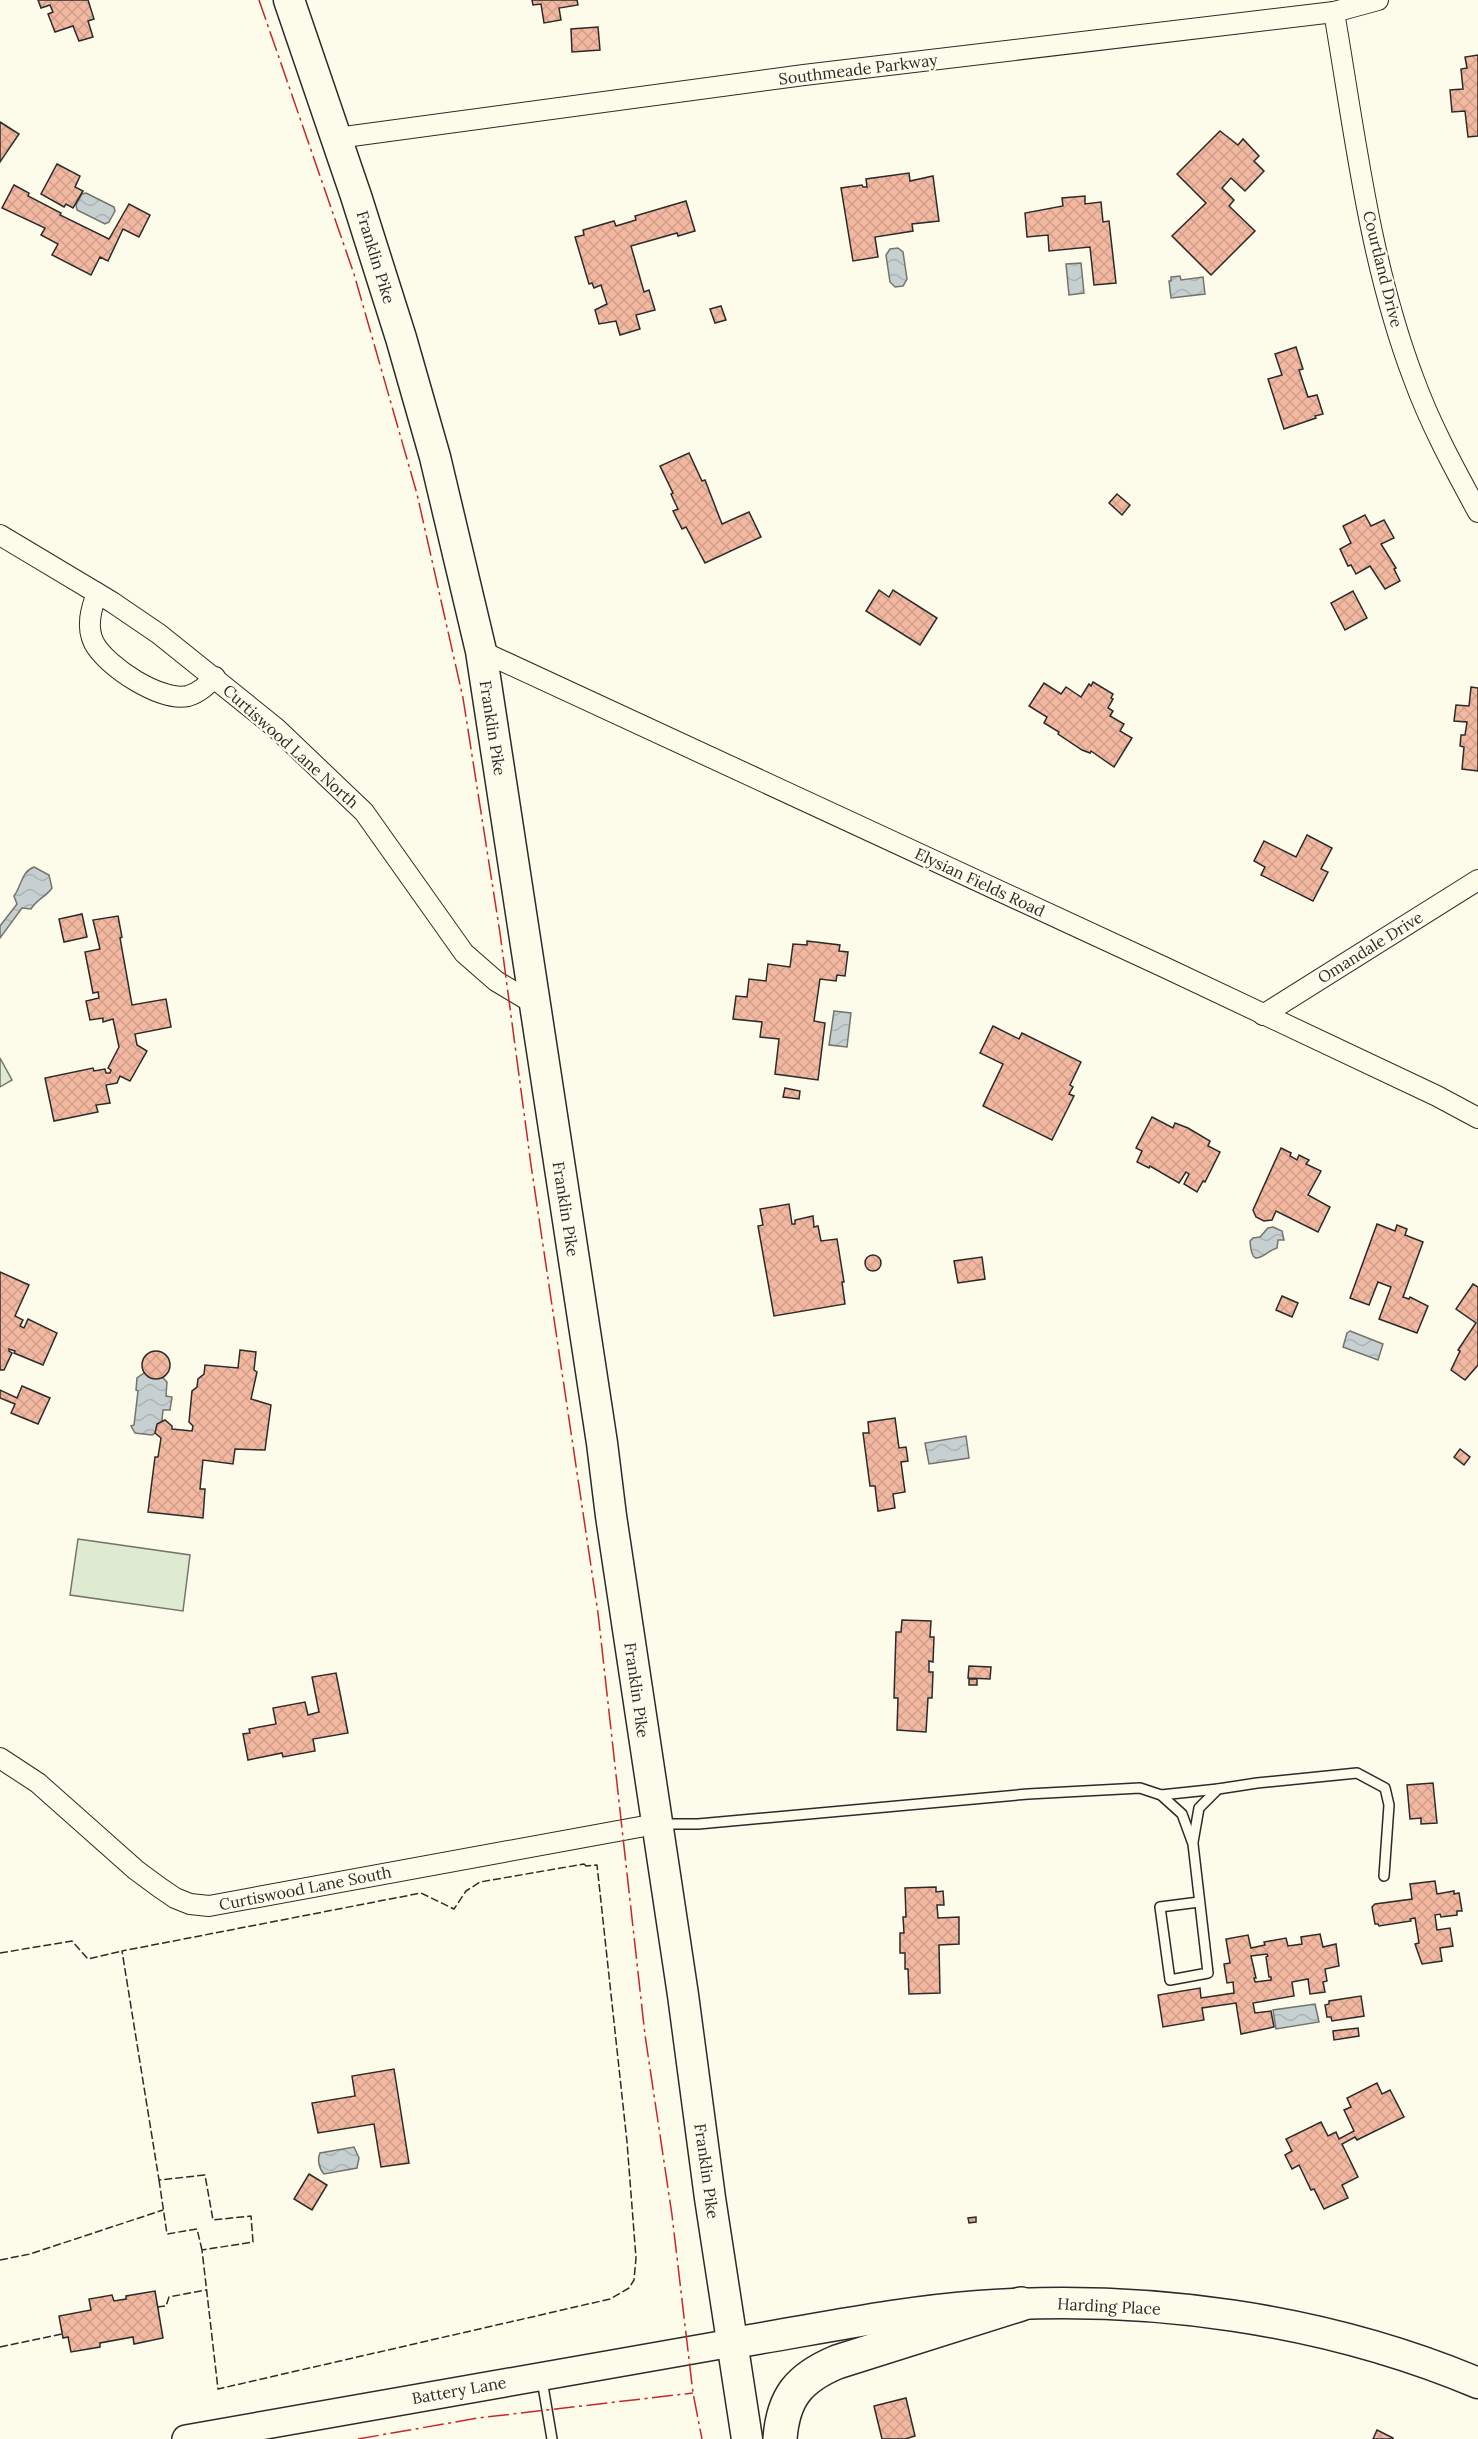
<svg xmlns="http://www.w3.org/2000/svg" width="1478" height="2439" viewBox="0 0 1478 2439" font-family="Lora,serif">
  <style>
    .pitch { fill: #deebd1; stroke: #74746e; stroke-width: 1.5 }
    .water { fill: url(#water-waves); stroke: #74746e; stroke-width: 1.5 }
    .building { fill: url(#building-cross-hatch); stroke: #2b2b2b; stroke-width: 1.5; fill-rule: evenodd }
    .lines { fill: none; stroke-linecap: round; stroke-linejoin: round }
    .lane-casing { stroke: #2b2b2b; stroke-width: 12 }
    .street-casing { stroke: #2b2b2b; stroke-width: 22 }
    .secondary-casing { stroke: #2b2b2b; stroke-width: 30 }
    .primary-casing { stroke: #2b2b2b; stroke-width: 33 }
    .highway-casing { stroke: #2b2b2b; stroke-width: 36 }
    .lane { stroke: #fdfbea; stroke-width: 9 }
    .street { stroke: #fdfbea; stroke-width: 20 }
    .secondary { stroke: #fdfbea; stroke-width: 27 }
    .primary { stroke: #fdfbea; stroke-width: 30 }
    .highway { stroke: #fdfbea; stroke-width: 33 }
    .fence { stroke: #2b2b2b; stroke-width: 1.5; stroke-dasharray: 8 3; stroke-linecap: butt }
    .power { stroke: #c62828; stroke-width: 1.5; stroke-dasharray: 21 4.5 3 4.5; stroke-linecap: butt }
    .labels { text-anchor: middle; dominant-baseline: central; stroke-width: 4.5; stroke-linejoin: round; paint-order: stroke }
    .street-label { font-size: 16px; fill: #2b2b2b; stroke: #fdfbea }
  </style>
  <defs>
    <pattern id="water-waves" width="16" height="10" patternUnits="userSpaceOnUse" patternTransform="scale(1.5)"><rect width="16" height="10" fill="#c7d0d0"/><path d="M0 5q4-4 8 0t8 0" fill="none" stroke="#abb3b3"/></pattern>
    <pattern id="building-cross-hatch" width="8" height="8" patternUnits="userSpaceOnUse" patternTransform="scale(1.5)"><rect width="8" height="8" fill="#f2b8a0"/><path d="M0 0l8 8M0 8l8-8" fill="none" stroke="#d09e8a"/></pattern>
  </defs>
  <rect width="100%" height="100%" fill="#fdfbea"/>
  <g class="pitch">
    <polygon points="0,1058 12,1080 0,1087"/>
    <polygon points="78,1539 190,1555 183,1611 70,1595"/>
  </g>
  <g class="water">
    <polygon points="86,193 114,207 115,211 109,222 105,224 77,210 76,205 82,194"/>
    <polygon points="898,248 903,252 907,279 903,286 895,287 890,282 886,255 890,249"/>
    <polygon points="1081,263 1084,293 1069,295 1066,264"/>
    <polygon points="1180,276 1181,280 1203,277 1205,294 1171,298 1169,281 1171,281 1171,277"/>
    <path d="M34,867L49,875L52,888C46,897 37,899 31,909L22,908L0,938V926L17,904L14,896C22,885 21,872 34,867Z"/>
    <polygon points="834,1011 851,1013 847,1047 829,1045"/>
    <path d="M1273,1227L1282,1231L1284,1240H1278L1277,1248C1263,1252 1252,1272 1250,1241L1253,1238L1260,1237L1268,1228Z"/>
    <polygon points="1350,1331 1383,1344 1378,1360 1343,1347 1347,1333"/>
    <polygon points="144,1373 160,1375 167,1382 166,1396 172,1397 170,1410 163,1410 161,1430 152,1435 135,1433 131,1426 134,1425 138,1391 136,1390 137,1378"/>
    <polygon points="966,1436 969,1458 929,1464 925,1443"/>
    <polygon points="1315,2004 1319,2022 1276,2029 1273,2010"/>
    <path d="M354,2147L359,2158L357,2168L324,2174C319,2169 317,2159 320,2153Z"/>
  </g>
  <g class="building">
    <polygon points="38,0 88,0 94,19 88,21 93,37 79,41 73,26 55,32 48,14 53,12 50,5 41,8"/>
    <polygon points="532,0 577,0 578,5 559,8 561,20 544,23 541,4 533,5"/>
    <polygon points="598,27 600,50 572,52 571,29"/>
    <polygon points="1478,55 1478,136 1468,137 1465,111 1452,112 1450,90 1463,89 1461,69 1467,68 1465,57"/>
    <polygon points="0,122 19,134 0,162"/>
    <polygon points="1220,131 1238,145 1243,139 1259,156 1254,161 1264,171 1245,191 1231,178 1222,188 1234,200 1229,206 1255,231 1211,275 1172,236 1206,203 1177,174"/>
    <polygon points="57,164 80,176 75,187 83,191 73,208 66,204 64,207 41,194"/>
    <polygon points="909,173 910,181 933,176 939,221 912,224 913,231 875,237 878,257 853,261 841,188 862,185 863,187 867,187 866,179"/>
    <polygon points="14,185 29,193 28,196 61,213 60,215 109,239 129,204 150,215 139,237 123,229 108,261 100,257 91,275 52,255 58,244 41,235 45,228 2,208"/>
    <polygon points="1085,196 1085,204 1101,202 1103,222 1109,221 1116,283 1094,285 1090,247 1049,251 1048,235 1027,237 1025,213 1063,206 1062,198"/>
    <polygon points="686,201 695,231 678,236 677,233 631,246 644,292 649,290 655,310 636,315 640,329 620,335 616,321 599,324 595,310 607,304 601,285 594,288 592,283 589,284 575,237 584,235 583,230 614,221 616,226 636,220 635,216"/>
    <polygon points="721,306 726,320 715,323 710,309"/>
    <polygon points="1296,347 1303,369 1299,370 1308,397 1317,395 1323,414 1315,416 1316,418 1284,429 1268,379 1282,375 1275,354"/>
    <polygon points="689,453 702,481 705,480 722,524 749,512 761,537 705,563 686,527 682,529 673,511 678,509 671,494 673,493 660,466"/>
    <polygon points="1117,494 1130,505 1122,515 1109,503"/>
    <polygon points="1365,515 1371,526 1384,520 1394,538 1381,544 1396,568 1394,569 1400,581 1385,589 1370,566 1356,574 1351,565 1348,566 1340,549 1351,543 1343,526"/>
    <polygon points="879,590 889,597 893,590 937,618 920,645 866,611"/>
    <polygon points="1353,591 1367,618 1345,630 1331,603"/>
    <polygon points="1093,682 1113,694 1111,698 1113,699 1108,708 1113,711 1110,716 1124,724 1120,731 1132,738 1114,767 1091,751 1090,753 1082,750 1058,734 1059,732 1044,723 1047,717 1029,706 1044,683 1061,694 1066,687 1081,697 1089,684 1091,686"/>
    <polygon points="1471,687 1478,688 1478,771 1462,769 1464,747 1460,746 1461,735 1465,735 1467,722 1454,721 1456,705 1469,706"/>
    <polygon points="1307,835 1332,848 1321,869 1328,872 1313,901 1261,875 1265,867 1254,861 1264,841 1296,857"/>
    <polygon points="82,914 87,937 64,942 59,919"/>
    <polygon points="118,916 122,937 120,938 132,1005 166,999 171,1027 135,1034 137,1045 147,1051 130,1081 120,1076 117,1083 106,1085 110,1103 96,1105 98,1112 54,1121 45,1078 93,1068 94,1071 105,1069 106,1073 110,1073 111,1070 108,1068 119,1047 113,1019 103,1022 103,1018 90,1020 86,1001 99,998 98,992 93,993 85,952 100,949 93,920"/>
    <polygon points="807,941 840,945 839,951 848,952 845,976 837,975 836,981 820,979 814,1021 825,1023 818,1080 775,1074 779,1039 760,1037 762,1022 733,1019 736,996 747,997 749,979 766,981 768,964 790,967 793,944 807,945"/>
    <polygon points="993,1026 1019,1039 1022,1033 1081,1062 1070,1085 1073,1087 1069,1094 1074,1096 1052,1140 983,1106 1003,1064 980,1053"/>
    <polygon points="785,1088 800,1091 799,1099 783,1097"/>
    <polygon points="1152,1117 1173,1128 1175,1123 1188,1128 1210,1141 1208,1146 1220,1152 1205,1182 1203,1181 1197,1192 1184,1184 1189,1174 1186,1172 1179,1183 1150,1166 1149,1168 1137,1162 1142,1151 1136,1148"/>
    <polygon points="1281,1148 1291,1153 1290,1156 1297,1160 1299,1155 1309,1160 1306,1164 1321,1171 1308,1195 1330,1207 1318,1232 1276,1211 1272,1220 1264,1221 1256,1217 1253,1210"/>
    <polygon points="789,1204 792,1224 795,1224 795,1220 813,1216 814,1227 818,1226 821,1241 837,1239 844,1282 842,1282 845,1304 774,1316 758,1226 763,1225 760,1209"/>
    <polygon points="1377,1224 1395,1231 1397,1225 1407,1229 1405,1235 1423,1242 1403,1297 1409,1299 1410,1297 1428,1306 1417,1333 1379,1319 1391,1287 1378,1282 1369,1305 1350,1298"/>
    <circle cx="873" cy="1263" r="8"/>
    <polygon points="982,1257 985,1279 958,1283 954,1261"/>
    <polygon points="0,1272 29,1285 15,1316 23,1320 20,1326 24,1328 28,1319 57,1333 43,1365 14,1353 15,1351 9,1349 9,1351 12,1353 4,1370 0,1370"/>
    <polygon points="1473,1284 1478,1287 1478,1365 1465,1380 1451,1370 1460,1351 1458,1350 1476,1323 1456,1309"/>
    <polygon points="1282,1296 1298,1303 1292,1317 1276,1310"/>
    <polygon points="240,1350 256,1352 254,1370 257,1372 251,1399 271,1405 265,1450 235,1449 233,1464 203,1460 200,1489 205,1489 203,1518 148,1512 155,1457 158,1457 161,1438 155,1433 157,1424 165,1420 172,1426 172,1429 192,1431 193,1426 189,1422 192,1391 197,1387 198,1379 204,1374 205,1365 238,1368"/>
    <circle cx="156" cy="1365" r="14"/>
    <polygon points="22,1386 50,1398 38,1424 11,1413 15,1404 0,1398 0,1390 17,1398"/>
    <polygon points="895,1418 899,1448 906,1447 908,1461 901,1462 905,1492 893,1494 895,1508 878,1511 875,1486 870,1486 863,1433 869,1433 868,1422"/>
    <polygon points="1460,1449 1470,1457 1464,1465 1454,1457"/>
    <polygon points="902,1620 931,1621 930,1637 934,1637 933,1662 929,1661 929,1672 933,1672 932,1698 928,1698 926,1732 897,1730 898,1698 894,1698 896,1632 901,1632"/>
    <polygon points="969,1666 991,1667 990,1679 968,1678"/>
    <polygon points="336,1673 348,1733 313,1739 315,1751 283,1757 282,1753 248,1760 243,1734 250,1733 249,1729 276,1724 273,1708 305,1702 308,1715 319,1712 312,1677"/>
    <rect x="969" y="1679" width="8" height="6"/>
    <polygon points="1433,1783 1437,1823 1421,1824 1421,1818 1410,1819 1407,1785"/>
    <polygon points="1435,1881 1437,1894 1454,1891 1454,1894 1459,1893 1462,1911 1457,1911 1457,1915 1441,1917 1440,1914 1435,1915 1437,1930 1450,1928 1453,1946 1440,1948 1442,1961 1422,1964 1415,1944 1419,1943 1415,1918 1410,1919 1411,1921 1379,1926 1378,1924 1375,1924 1372,1907 1375,1904 1412,1899 1410,1884"/>
    <polygon points="936,1887 936,1892 943,1891 944,1905 937,1905 938,1918 959,1917 959,1944 939,1945 940,1993 909,1994 908,1969 905,1969 905,1953 900,1953 900,1933 904,1933 903,1917 906,1917 905,1888"/>
    <path d="M1320,1934L1323,1947L1336,1944L1339,1966L1325,1969L1327,1981L1323,1982L1325,1992L1310,1994L1308,1979L1292,1982L1294,1996L1253,2003L1255,2013L1271,2011L1274,2027L1241,2034L1236,2003L1202,2008L1204,2020L1163,2027L1158,1995L1200,1988L1201,1998L1234,1993L1233,1982L1227,1983L1224,1964L1230,1963L1226,1939L1248,1935L1251,1948L1265,1945L1264,1942L1286,1938L1288,1946L1302,1944L1301,1937ZM1267,1954L1268,1956L1266,1957L1269,1977H1271V1980L1255,1982L1254,1978H1256L1251,1956Z"/>
    <polygon points="1361,1996 1364,2016 1332,2021 1331,2017 1327,2017 1325,2005 1329,2004 1329,2001"/>
    <polygon points="1358,2028 1359,2036 1334,2040 1333,2031"/>
    <polygon points="394,2069 409,2163 381,2167 374,2124 318,2133 312,2103 355,2096 352,2076"/>
    <polygon points="1377,2083 1382,2094 1390,2090 1404,2117 1357,2140 1355,2137 1342,2144 1358,2177 1342,2185 1348,2198 1324,2209 1314,2189 1311,2190 1299,2165 1292,2169 1285,2155 1292,2151 1286,2139 1321,2122 1328,2136 1336,2132 1339,2139 1354,2131 1344,2110 1351,2107 1347,2098"/>
    <polygon points="309,2174 327,2185 312,2210 294,2199"/>
    <polygon points="976,2217 976,2222 969,2223 968,2218"/>
    <polygon points="155,2291 163,2338 134,2344 133,2337 100,2343 100,2347 71,2352 68,2337 63,2338 59,2316 91,2310 89,2299 112,2295 114,2301 126,2299 126,2296"/>
    <polygon points="906,2398 915,2436 905,2439 882,2439 874,2406"/>
    <polygon points="1377,2430 1393,2438 1393,2439 1373,2439"/>
  </g>
  <g class="lines">
    <g class="lane-casing">
      <g id="lane">
        <polyline points="1161,1795 1218,1789"/>
        <polyline points="662,1824 698,1824 1028,1794 1140,1788 1161,1795 1182,1814 1193,1844 1208,1973 1170,1980 1160,1907 1199,1902"/>
        <polyline points="1193,1842 1199,1808 1218,1789 1257,1783 1357,1773 1385,1788 1389,1805 1384,1876"/>
        <polyline points="542,2380 552,2439"/>
      </g>
    </g>
    <g class="street-casing">
      <g id="street">
        <path d="M1334,12C1355,134 1369,260 1413,377C1430,424 1454,468 1478,512"/>
        <polyline points="337,138 804,75 1334,12 1378,0"/>
        <polyline points="0,535 112,602 159,634 276,728 364,812 464,953 496,981 536,1005"/>
        <path d="M97,593C91,609 86,627 94,643C107,667 161,702 188,696C199,693 207,685 215,677"/>
        <polyline points="481,651 1166,968 1437,1096 1478,1118"/>
        <polyline points="1263,1015 1478,880"/>
        <polyline points="0,1758 38,1783 136,1870 159,1887 175,1898 190,1904 209,1906 656,1824"/>
      </g>
    </g>
    <g class="secondary-casing">
      <polyline id="secondary" points="186,2439 732,2343"/>
    </g>
    <g class="primary-casing">
      <g id="primary">
        <polyline points="289,0 356,196 401,338 435,457 481,651 602,1443 611,1516 683,1995 710,2198 747,2439"/>
        <path d="M732,2343C814,2330 897,2312 979,2306C1146,2294 1323,2318 1478,2383"/>
      </g>
    </g>
    <g class="highway-casing">
      <path id="highway" d="M780,2439C783,2397 799,2378 837,2362L1021,2304"/>
    </g>
    <use href="#lane" class="lane"/>
    <use href="#street" class="street"/>
    <use href="#secondary" class="secondary"/>
    <use href="#primary" class="primary"/>
    <use href="#highway" class="highway"/>
    <g class="fence">
      <polygon points="584,1864 586,1866 597,1865 627,2142 636,2258 634,2280 629,2288 610,2299 218,2389 202,2250 253,2242 251,2216 213,2220 205,2175 159,2180 122,1951 421,1893 454,1909 466,1891 480,1882"/>
      <polyline points="0,1953 72,1941 88,1959 122,1951"/>
      <polyline points="159,2180 167,2234 197,2229 202,2250"/>
      <polyline points="0,2260 30,2254 163,2210"/>
      <polyline points="157,2307 166,2306 169,2297 206,2290"/>
      <polyline points="0,2347 62,2334"/>
    </g>
    <g class="power">
      <polyline points="259,0 354,274 417,494 463,698 500,933 531,1165 598,1613 645,2035 672,2215 693,2393 702,2439"/>
      <polyline points="358,2439 478,2418 693,2393"/>
    </g>
  </g>
  <g class="labels">
    <g class="street-label">
      <text transform="translate(858 69) rotate(-7)">Southmeade Parkway</text>
      <text transform="translate(376 257) rotate(73)">Franklin Pike</text>
      <text transform="translate(1383 269) rotate(76)">Courtland Drive</text>
      <text transform="translate(493 728) rotate(81)">Franklin Pike</text>
      <text transform="translate(291 746) rotate(42)">Curtiswood Lane North</text>
      <text transform="translate(980 882) rotate(25)">Elysian Fields Road</text>
      <text transform="translate(1370 947) rotate(-32)">Omandale Drive</text>
      <text transform="translate(566 1209) rotate(81)">Franklin Pike</text>
      <text transform="translate(637 1690) rotate(82)">Franklin Pike</text>
      <text transform="translate(305 1888) rotate(-11)">Curtiswood Lane South</text>
      <text transform="translate(707 2171) rotate(82)">Franklin Pike</text>
      <text transform="translate(1109 2306) rotate(3)">Harding Place</text>
      <text transform="translate(459 2390) rotate(-10)">Battery Lane</text>
    </g>
  </g>
</svg>
